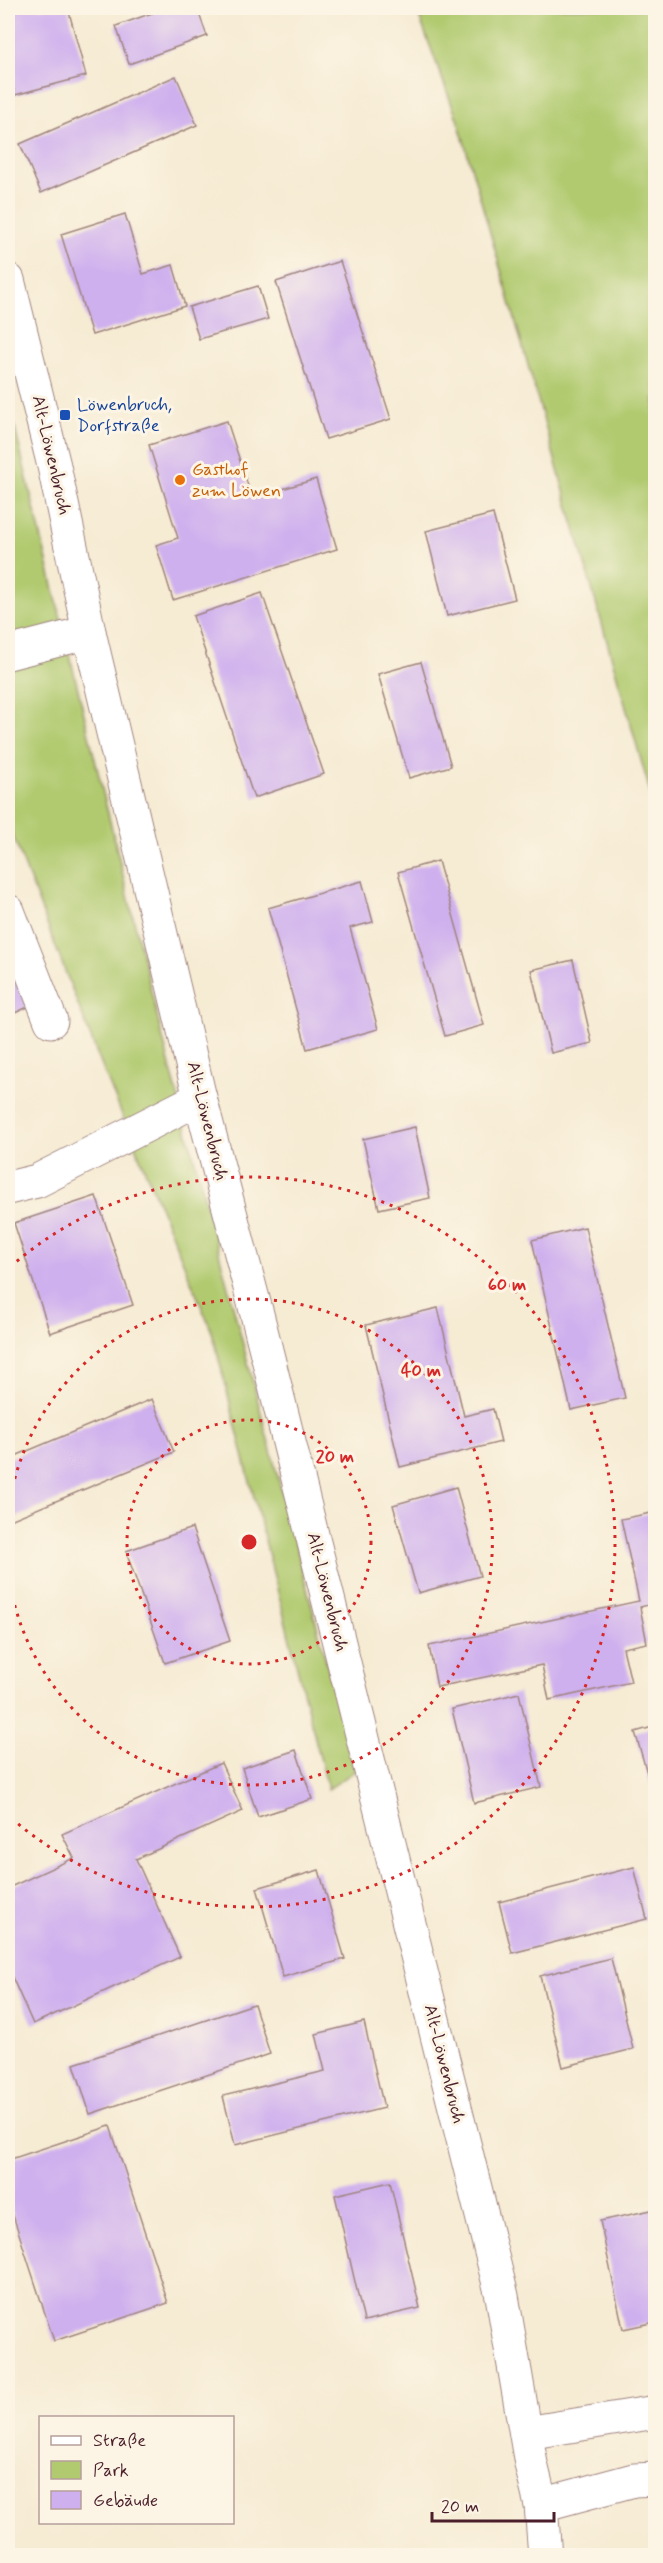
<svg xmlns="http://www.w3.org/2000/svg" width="663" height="2563" viewBox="0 0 663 2563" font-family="Mynerve,sans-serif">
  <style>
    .green { fill: #b1ca70; stroke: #7e744e; stroke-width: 1.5 }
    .building { fill: #cfb0ee }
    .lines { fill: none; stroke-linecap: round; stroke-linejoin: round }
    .minor-casing { stroke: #a0857f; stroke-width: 35 }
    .minor { stroke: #fff; stroke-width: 33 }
    .ring { fill: none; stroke: #d62828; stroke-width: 3; stroke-dasharray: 3 6 }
    .transit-dot { fill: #1a4fb4; stroke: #fcf5e5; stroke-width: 2 }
    .food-dot { fill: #e8710a; stroke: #fcf5e5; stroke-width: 2 }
    .labels { text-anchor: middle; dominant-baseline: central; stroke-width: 6; stroke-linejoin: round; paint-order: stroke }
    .transit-label { font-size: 18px; fill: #164399; stroke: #fcf5e5; text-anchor: start }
    .street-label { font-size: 18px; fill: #4a1f2b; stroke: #fcf5e5 }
    .food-label { font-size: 18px; fill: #c56008; stroke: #fcf5e5; text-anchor: start }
    .centre { fill: #d62828; stroke: #fcf5e5; stroke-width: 3 }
    .ring-label { font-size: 18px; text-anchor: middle; font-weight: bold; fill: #d62828; stroke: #fcf5e5; stroke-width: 6; stroke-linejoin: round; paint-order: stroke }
  </style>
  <rect width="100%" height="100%" fill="#fcf5e5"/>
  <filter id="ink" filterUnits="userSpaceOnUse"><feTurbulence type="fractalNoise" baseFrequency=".0167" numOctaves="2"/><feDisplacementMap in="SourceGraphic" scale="12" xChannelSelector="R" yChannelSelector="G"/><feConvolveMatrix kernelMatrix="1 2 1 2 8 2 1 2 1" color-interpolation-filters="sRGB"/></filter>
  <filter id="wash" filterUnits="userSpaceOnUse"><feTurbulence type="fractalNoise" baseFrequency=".008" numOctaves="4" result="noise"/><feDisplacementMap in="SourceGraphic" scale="24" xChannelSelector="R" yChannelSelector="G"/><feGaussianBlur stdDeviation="1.35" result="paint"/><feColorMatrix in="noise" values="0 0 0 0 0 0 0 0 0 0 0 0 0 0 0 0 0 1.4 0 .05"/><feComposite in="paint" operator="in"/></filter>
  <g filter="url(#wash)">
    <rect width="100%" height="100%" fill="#f6ebd3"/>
    <g class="green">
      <polygon points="416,8 655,8 655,809 459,124"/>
      <polygon points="8,400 160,1028 355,1771 328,1789 212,1332 99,1059 8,823"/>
    </g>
    <g id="blocks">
      <g class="building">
        <polygon points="8,8 68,8 86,76 15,95 8,67"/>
        <polygon points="166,8 197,8 207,36 129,64 116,26"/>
        <polygon points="176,76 197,125 41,193 20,144"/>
        <polygon points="125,214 143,274 173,265 185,306 92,335 61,234"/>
        <polygon points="340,261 391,419 326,439 276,282"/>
        <polygon points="258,286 268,319 199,339 189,307"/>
        <polygon points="227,421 252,498 316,479 337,549 173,600 156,545 178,538 149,445"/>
        <polygon points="493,514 515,599 447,616 426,531"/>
        <polygon points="262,593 324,774 254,798 193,616"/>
        <polygon points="421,662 451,766 409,778 378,674"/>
        <polygon points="438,861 484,1025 445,1036 398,872"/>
        <polygon points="362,881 373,922 350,928 378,1029 307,1049 268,908"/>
        <polygon points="8,953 30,1006 8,1016"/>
        <polygon points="573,960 592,1043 551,1053 531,970"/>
        <polygon points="415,1127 430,1198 379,1209 363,1139"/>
        <polygon points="96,1196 133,1305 50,1333 14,1223"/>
        <polygon points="585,1227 625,1398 571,1410 532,1240"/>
        <polygon points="438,1308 464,1416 493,1409 501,1442 400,1467 366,1325"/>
        <polygon points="152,1399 174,1452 8,1521 8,1459"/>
        <polygon points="456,1487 480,1576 418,1593 393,1505"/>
        <polygon points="656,1512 656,1603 640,1607 647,1643 623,1648 631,1682 549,1700 542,1665 437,1687 429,1646 639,1601 621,1519"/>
        <polygon points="192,1528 230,1641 165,1663 126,1551"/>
        <polygon points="519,1693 541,1787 474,1803 452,1709"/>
        <polygon points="656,1726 656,1800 655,1800 635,1732"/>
        <polygon points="296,1750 312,1799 258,1817 242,1768"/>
        <polygon points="221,1763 243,1811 136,1859 180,1957 33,2024 8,1968 8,1888 74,1858 62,1834"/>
        <polygon points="634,1867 647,1919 512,1953 499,1902"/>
        <polygon points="319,1870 345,1959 283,1977 257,1888"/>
        <polygon points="611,1958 633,2049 563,2067 540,1976"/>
        <polygon points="254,2004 270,2054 90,2114 74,2064"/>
        <polygon points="364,2022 384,2108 235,2145 223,2096 325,2071 316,2034"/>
        <polygon points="110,2126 168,2303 54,2341 8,2200 8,2160"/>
        <polygon points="390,2182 420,2308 364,2321 335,2195"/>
        <polygon points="656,2209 656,2322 623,2329 600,2221"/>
      </g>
    </g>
  </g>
  <g filter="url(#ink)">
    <use href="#blocks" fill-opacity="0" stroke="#a0857f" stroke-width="1.5"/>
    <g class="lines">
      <g class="minor-casing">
        <g id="minor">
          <polyline points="8,280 54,466 89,632 200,1098 258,1318 502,2296 531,2464 541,2505 545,2556"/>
          <polyline points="8,653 89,632"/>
          <polyline points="8,911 51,1021"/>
          <polyline points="8,1188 37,1181 200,1098"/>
          <polyline points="526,2433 656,2412"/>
          <polyline points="541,2505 634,2480 656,2479"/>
        </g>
      </g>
      <use href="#minor" class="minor"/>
    </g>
  </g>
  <g class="ring">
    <circle cx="249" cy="1542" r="122"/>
    <path d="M8 1514A243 243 0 1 1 8 1570"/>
    <path d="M10 1267A365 365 0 1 1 10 1817"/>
  </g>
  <rect class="transit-dot" x="59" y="409" width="12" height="12" rx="3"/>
  <circle class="food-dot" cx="180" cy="480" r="6"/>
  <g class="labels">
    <g class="transit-label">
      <text x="77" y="405">Löwenbruch,<tspan x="77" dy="21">Dorfstraße</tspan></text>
    </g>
    <g class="street-label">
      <text transform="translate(51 455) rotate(77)">Alt-Löwenbruch</text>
      <text transform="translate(207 1121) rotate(76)">Alt-Löwenbruch</text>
      <text transform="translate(327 1592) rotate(76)">Alt-Löwenbruch</text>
      <text transform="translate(444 2064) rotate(76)">Alt-Löwenbruch</text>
    </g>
    <g class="food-label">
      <text x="192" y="470">Gasthof<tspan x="192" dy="21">zum Löwen</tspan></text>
    </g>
  </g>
  <circle cx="249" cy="1542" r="9" class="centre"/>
  <g class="ring-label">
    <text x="507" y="1290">60 m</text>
    <text x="421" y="1376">40 m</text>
    <text x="335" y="1462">20 m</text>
  </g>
  <rect width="663" height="2563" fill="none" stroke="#fcf5e5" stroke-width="30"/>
  <rect x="39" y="2416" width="195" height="108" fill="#fcf5e5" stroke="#b59f9b" stroke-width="1.5"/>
  <rect x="51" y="2436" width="30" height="9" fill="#ffffff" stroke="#b59f9b" stroke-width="1.5"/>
  <text x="93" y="2446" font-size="18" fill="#4a1f2b">Straße</text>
  <rect x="51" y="2461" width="30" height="18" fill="#b1ca70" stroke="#b59f9b" stroke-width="1.5"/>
  <text x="93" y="2476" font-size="18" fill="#4a1f2b">Park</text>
  <rect x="51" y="2491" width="30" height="18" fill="#cfb0ee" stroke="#b59f9b" stroke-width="1.5"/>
  <text x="93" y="2506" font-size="18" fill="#4a1f2b">Gebäude</text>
  <path d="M432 2512v9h122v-9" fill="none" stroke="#4a1f2b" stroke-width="3"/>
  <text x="441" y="2512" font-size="18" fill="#4a1f2b" stroke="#fcf5e5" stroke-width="4.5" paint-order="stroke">20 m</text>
</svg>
